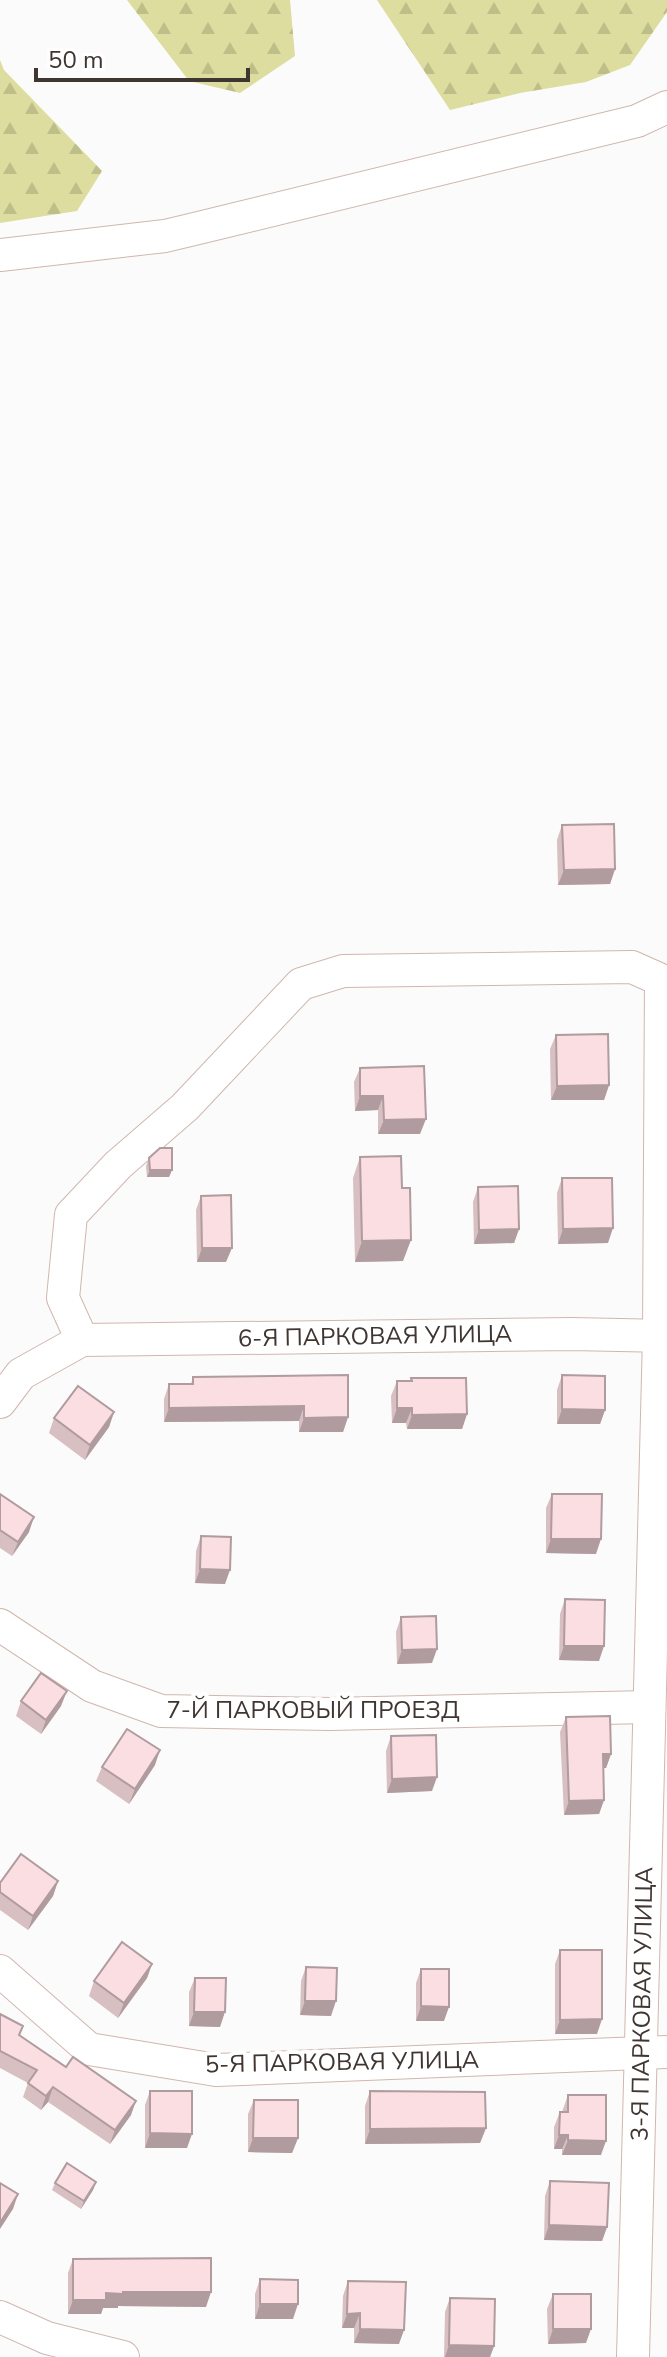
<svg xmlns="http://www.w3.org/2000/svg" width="667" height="2357" viewBox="0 0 667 2357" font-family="'Nunito Sans',sans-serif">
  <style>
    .forest { fill: url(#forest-firs) }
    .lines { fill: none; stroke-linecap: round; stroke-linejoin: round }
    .minor-casing { stroke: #d0b7ae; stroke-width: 34 }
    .minor { stroke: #fff; stroke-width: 32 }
    .wall { fill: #d8bfc2 }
    .shaded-wall { fill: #b09b9e }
    .building { fill: #fbdee2; stroke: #b09b9e; stroke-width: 2 }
    .labels { text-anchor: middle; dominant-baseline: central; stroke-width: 8; stroke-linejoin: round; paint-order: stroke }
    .street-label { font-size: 24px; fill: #3f3531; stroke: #fff }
  </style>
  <defs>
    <pattern id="forest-firs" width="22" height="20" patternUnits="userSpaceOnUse" patternTransform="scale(2)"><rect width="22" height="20" fill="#dcdd9e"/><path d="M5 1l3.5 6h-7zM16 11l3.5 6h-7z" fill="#bebe89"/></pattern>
  </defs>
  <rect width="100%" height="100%" fill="#fbfbfb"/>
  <g class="forest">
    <polygon points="127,0 290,0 295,56 240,93 189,81"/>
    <polygon points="377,0 667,0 667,12 630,65 586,82 520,93 450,110"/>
    <polygon points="0,60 4,70 102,171 77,211 0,223"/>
  </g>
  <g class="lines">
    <g class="minor-casing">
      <g id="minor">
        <polyline points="0,255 165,236 186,231 637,121 667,107"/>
        <polyline points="82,1340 63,1298 71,1215 118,1165 185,1107 301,984 343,971 632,967 661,980 659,1336 633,2357"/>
        <polyline points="0,1402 21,1374 82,1340 572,1334 667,1336"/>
        <polyline points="0,1625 92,1686 161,1711 330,1714 649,1707"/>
        <polyline points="0,1971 89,2049 216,2070 667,2052"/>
        <polyline points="0,2317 47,2338 123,2357"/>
      </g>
    </g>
    <use href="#minor" class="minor"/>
  </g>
  <g class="wall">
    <polygon points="562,825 615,869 610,884 558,885 557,840"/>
    <polygon points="556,1035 609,1085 604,1100 551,1100 550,1049"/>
    <polygon points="360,1068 420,1134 378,1134 378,1110 355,1111 354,1082"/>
    <polygon points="360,1157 403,1261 355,1262 353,1178"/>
    <polygon points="149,1158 172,1170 169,1177 147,1177 146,1166"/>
    <polygon points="562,1178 608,1243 558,1244 557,1193"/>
    <polygon points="478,1187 519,1229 514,1243 474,1244 473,1202"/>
    <polygon points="201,1196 226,1262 197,1262 196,1210"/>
    <polygon points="562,1375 605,1410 600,1424 557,1424 557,1390"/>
    <polygon points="193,1377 348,1417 343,1432 299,1432 299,1421 164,1422 164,1399 169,1384 191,1384"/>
    <polygon points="411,1378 467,1414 462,1429 407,1429 406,1423 392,1423 391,1396 397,1381 410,1381"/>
    <polygon points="114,1412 109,1427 85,1460 49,1433 54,1418"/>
    <polygon points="0,1494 29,1532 12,1556 0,1548"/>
    <polygon points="552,1494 596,1554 546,1553 546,1508"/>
    <polygon points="201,1536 225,1584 195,1583 196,1551"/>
    <polygon points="565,1599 599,1661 559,1660 560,1614"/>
    <polygon points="401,1617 432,1663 397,1664 396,1632"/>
    <polygon points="21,1701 61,1706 41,1734 16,1716"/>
    <polygon points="566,1717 611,1754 606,1768 603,1768 604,1800 599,1814 564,1815 560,1732"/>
    <polygon points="391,1736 432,1791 387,1793 386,1751"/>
    <polygon points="155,1765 129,1804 96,1781 102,1767"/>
    <polygon points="58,1881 53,1896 28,1930 0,1910 0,1883"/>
    <polygon points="560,1950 597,2034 555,2034 555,1964"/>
    <polygon points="152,1964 147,1978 118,2018 89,1996 94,1981"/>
    <polygon points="306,1967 331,2016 300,2015 301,1981"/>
    <polygon points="421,1969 444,2021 416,2021 416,1983"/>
    <polygon points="195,1978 220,2027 189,2026 189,1992"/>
    <polygon points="0,2014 20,2036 131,2115 110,2144 48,2102 41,2110 23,2097 28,2083 0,2068"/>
    <polygon points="150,2091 187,2148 145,2148 145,2105"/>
    <polygon points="370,2091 486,2128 480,2143 365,2144 365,2106"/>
    <polygon points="568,2095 601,2155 562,2155 562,2149 554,2149 554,2127 560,2112 562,2112"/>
    <polygon points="254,2100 298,2138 292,2153 248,2152 248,2114"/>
    <polygon points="550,2181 607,2227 602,2241 544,2240 545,2196"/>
    <polygon points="96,2182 93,2190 81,2209 52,2190 55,2183"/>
    <polygon points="73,2259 206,2307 118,2306 118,2308 103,2308 101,2314 68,2314 68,2273"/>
    <polygon points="260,2279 293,2319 255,2319 255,2294"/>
    <polygon points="348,2281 399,2344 354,2343 354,2328 342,2328 343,2296"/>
    <polygon points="553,2294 586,2343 548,2344 547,2309"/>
    <polygon points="450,2298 494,2346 490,2357 444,2357 445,2312"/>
  </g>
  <g class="shaded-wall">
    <polygon points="615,869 610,884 558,885 564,870"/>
    <polygon points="609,1085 604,1100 551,1100 557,1086"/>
    <polygon points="360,1096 383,1096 378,1110 355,1111"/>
    <polygon points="426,1119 420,1134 378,1134 384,1120"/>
    <polygon points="150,1170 172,1170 169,1177 147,1177"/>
    <polygon points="613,1228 608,1243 558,1244 563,1229"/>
    <polygon points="519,1229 514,1243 474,1244 479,1230"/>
    <polygon points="411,1240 403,1261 355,1262 362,1241"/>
    <polygon points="202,1248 232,1248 226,1262 197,1262"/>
    <polygon points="304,1406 299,1421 164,1422 169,1408"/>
    <polygon points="397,1408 412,1408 406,1423 392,1423"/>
    <polygon points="562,1409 605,1410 600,1424 557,1424"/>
    <polygon points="114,1412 109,1427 85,1460 90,1445"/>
    <polygon points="467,1414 462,1429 407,1429 412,1415"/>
    <polygon points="348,1417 343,1432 299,1432 304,1418"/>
    <polygon points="34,1517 29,1532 12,1556 18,1542"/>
    <polygon points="551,1539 601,1539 596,1554 546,1553"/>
    <polygon points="200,1569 230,1570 225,1584 195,1583"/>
    <polygon points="564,1646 604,1646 599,1661 559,1660"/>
    <polygon points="437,1649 432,1663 397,1664 402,1650"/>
    <polygon points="67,1691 61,1706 41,1734 46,1720"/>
    <polygon points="160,1750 155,1765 129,1804 135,1789"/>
    <polygon points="603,1754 611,1754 606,1768 598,1768"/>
    <polygon points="437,1777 432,1791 387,1793 392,1779"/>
    <polygon points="604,1800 599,1814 564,1815 569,1801"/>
    <polygon points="58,1881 53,1896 28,1930 33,1916"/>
    <polygon points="152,1964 147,1978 118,2018 124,2003"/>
    <polygon points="305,2001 336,2001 331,2016 300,2015"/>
    <polygon points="421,2006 449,2007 444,2021 416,2021"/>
    <polygon points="194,2012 225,2012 220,2027 189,2026"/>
    <polygon points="602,2019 597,2034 555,2034 560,2020"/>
    <polygon points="53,2087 48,2102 41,2110 46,2096"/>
    <polygon points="136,2101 131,2115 110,2144 115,2130"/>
    <polygon points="486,2128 480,2143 365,2144 370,2129"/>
    <polygon points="150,2133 192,2134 187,2148 145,2148"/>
    <polygon points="559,2135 568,2135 562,2149 554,2149"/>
    <polygon points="253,2138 298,2138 292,2153 248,2152"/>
    <polygon points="568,2140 606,2141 601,2155 562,2155"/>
    <polygon points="96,2182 93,2190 81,2209 84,2201"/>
    <polygon points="18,2194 13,2209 0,2229 0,2223"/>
    <polygon points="549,2225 607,2227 602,2241 544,2240"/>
    <polygon points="123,2292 211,2292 206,2307 118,2306 118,2308 103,2308 101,2314 68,2314 73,2300 106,2293"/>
    <polygon points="260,2304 298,2304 293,2319 255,2319"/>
    <polygon points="360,2313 354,2328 342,2328 347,2314"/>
    <polygon points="360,2329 404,2330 399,2344 354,2343"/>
    <polygon points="553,2329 591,2329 586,2343 548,2344"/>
    <polygon points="449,2345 494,2346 490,2357 445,2357"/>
  </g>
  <g class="building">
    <polygon points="614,824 615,869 564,870 562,825"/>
    <polygon points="608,1034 609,1085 557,1086 556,1035"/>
    <polygon points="424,1066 426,1119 384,1120 383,1096 360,1096 360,1068"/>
    <polygon points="160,1148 172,1148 172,1170 150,1170 149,1158"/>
    <polygon points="401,1156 402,1188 410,1188 411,1240 362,1241 360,1157"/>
    <polygon points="562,1178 612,1178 613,1228 563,1229"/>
    <polygon points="518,1186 519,1229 479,1230 478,1187"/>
    <polygon points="231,1195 232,1248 202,1248 201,1196"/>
    <polygon points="348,1375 348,1417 304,1418 304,1406 169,1408 169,1384 193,1384 193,1377"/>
    <polygon points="562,1375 605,1376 605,1410 562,1409"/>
    <polygon points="411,1378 466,1378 467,1414 412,1415 412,1408 397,1408 397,1381 412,1381"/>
    <polygon points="78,1386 114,1412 90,1445 54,1418"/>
    <polygon points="0,1494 34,1517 18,1542 0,1530"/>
    <polygon points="552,1494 602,1494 601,1539 551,1539"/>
    <polygon points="201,1536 231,1537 230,1570 200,1569"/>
    <polygon points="565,1599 605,1600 604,1646 564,1646"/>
    <polygon points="436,1616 437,1649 402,1650 401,1617"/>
    <polygon points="41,1673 67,1691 46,1720 21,1701"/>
    <polygon points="610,1716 611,1754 603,1754 604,1800 569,1801 566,1717"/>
    <polygon points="127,1729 160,1750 135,1789 102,1767"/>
    <polygon points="436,1735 437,1777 392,1779 391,1736"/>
    <polygon points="21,1854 58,1881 33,1916 0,1892 0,1883"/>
    <polygon points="122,1942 152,1964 124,2003 94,1981"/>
    <polygon points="560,1950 602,1950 602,2019 560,2020"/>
    <polygon points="306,1967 337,1968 336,2001 305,2001"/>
    <polygon points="421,1969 449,1969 449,2007 421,2006"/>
    <polygon points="195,1978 226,1978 225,2012 194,2012"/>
    <polygon points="0,2014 23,2026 19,2035 66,2067 73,2057 136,2101 115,2130 53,2087 46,2096 28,2083 37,2070 0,2051"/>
    <polygon points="150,2091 192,2091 192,2134 150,2133"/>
    <polygon points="370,2091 485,2092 486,2128 370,2129"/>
    <polygon points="568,2095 606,2095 606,2141 568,2140 568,2135 559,2135 560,2112 568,2112"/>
    <polygon points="254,2100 298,2100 298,2138 253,2138"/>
    <polygon points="67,2163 96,2182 84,2201 55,2183"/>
    <polygon points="550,2181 609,2183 607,2227 549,2225"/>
    <polygon points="0,2183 18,2194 0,2223"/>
    <polygon points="211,2258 211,2292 123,2292 123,2294 106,2293 106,2300 73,2300 73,2259"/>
    <polygon points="260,2279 298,2280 298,2304 260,2304"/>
    <polygon points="348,2281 406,2282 404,2330 360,2329 360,2313 347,2314"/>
    <rect x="553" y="2294" width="38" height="35"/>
    <polygon points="450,2298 495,2299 494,2346 449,2345"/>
  </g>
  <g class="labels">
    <g class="street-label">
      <text transform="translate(375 1336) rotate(-1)">6-Я ПАРКОВАЯ УЛИЦА</text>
      <text x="313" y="1710">7-Й ПАРКОВЫЙ ПРОЕЗД</text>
      <text transform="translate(642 2004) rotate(-89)">3-Я ПАРКОВАЯ УЛИЦА</text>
      <text transform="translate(342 2062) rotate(-1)">5-Я ПАРКОВАЯ УЛИЦА</text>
    </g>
  </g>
  <path d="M36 68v12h212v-12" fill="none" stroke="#3f3531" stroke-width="4"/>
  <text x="48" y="68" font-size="24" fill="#3f3531" stroke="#ffffff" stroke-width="6" paint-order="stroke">50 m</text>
</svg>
